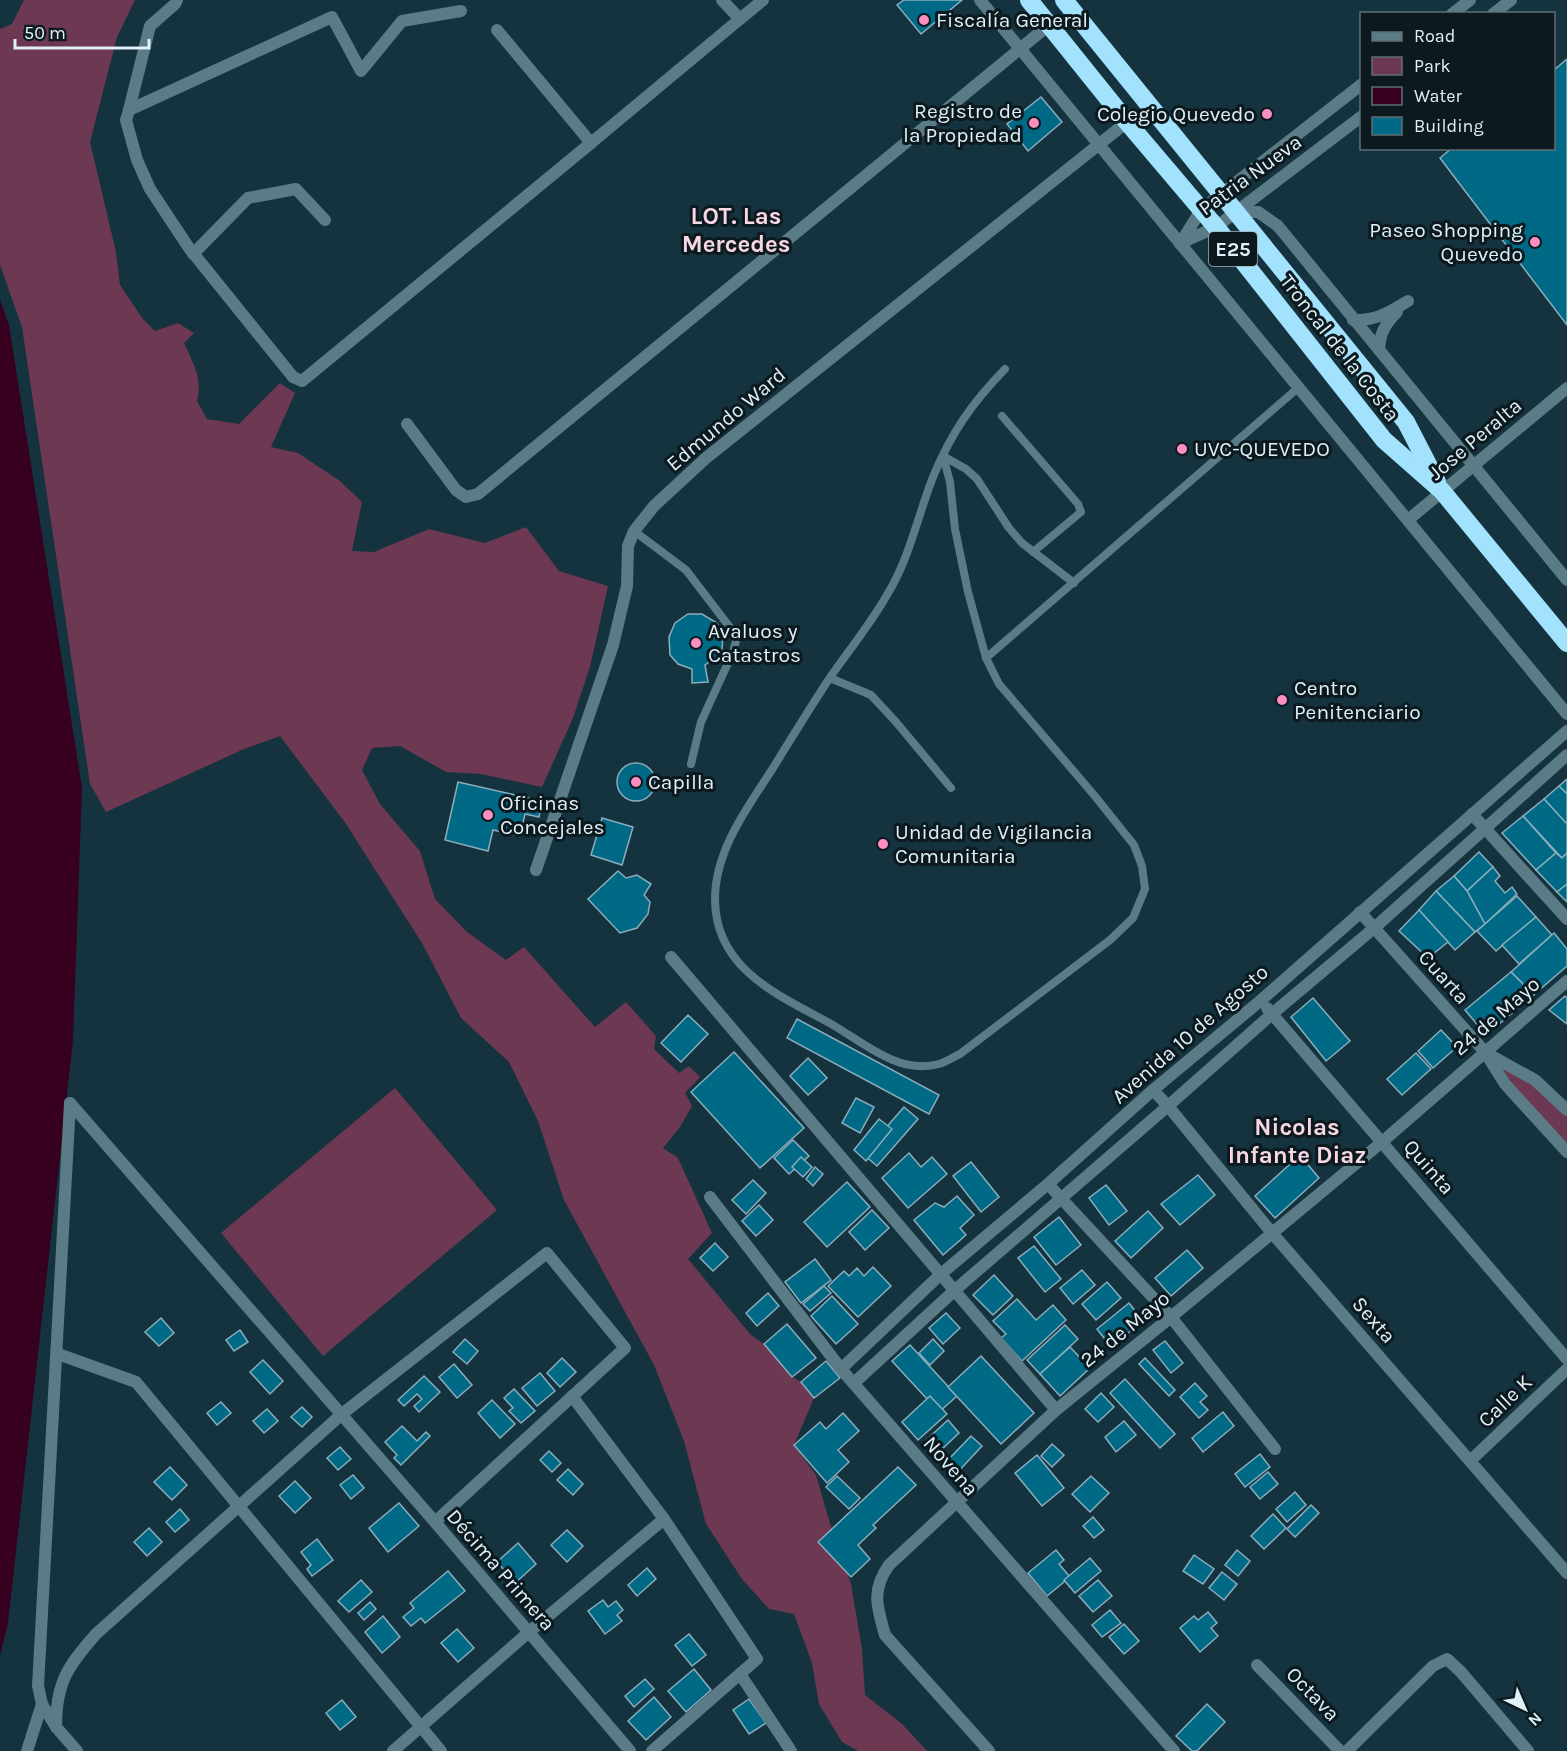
<svg xmlns="http://www.w3.org/2000/svg" width="1567" height="1751" viewBox="0 0 1567 1751" font-family="Karla,sans-serif">
  <style>
    .green { fill: #6d3851 }
    .water { fill: #370020 }
    .building { fill: #006986; stroke: #8badbb; stroke-width: 1.5 }
    .lines { fill: none; stroke-linecap: round; stroke-linejoin: round }
    .lane { stroke: #5b7b87; stroke-width: 8 }
    .street { stroke: #5b7b87; stroke-width: 12 }
    .highway { stroke: #a2e2fc; stroke-width: 18 }
    .poi-dot { fill: #fc8fc2; stroke: #0c191e; stroke-width: 2 }
    .labels { text-anchor: middle; dominant-baseline: central; stroke-width: 6; stroke-linejoin: round; paint-order: stroke }
    .shield { fill: #0c191e; stroke: #a0b0b7; stroke-width: 1.5 }
    .shield-label { font-size: 20px; font-weight: bold; fill: #dff0f8 }
    .poi-label { font-size: 21px; fill: #dff0f8; stroke: #0c191e; text-anchor: start }
    .street-label { font-size: 21px; fill: #dff0f8; stroke: #0c191e }
    .quarter-label { font-size: 24px; font-weight: bold; fill: #f8d7e5; stroke: #0c191e }
  </style>
  <rect width="100%" height="100%" fill="#14333f"/>
  <g class="green">
    <path d="M24,0H135L117,37L90,142L116,252L120,285L142,318L155,331L178,323L194,333L184,343C193,363 203,379 197,401L207,419L239,424L280,383L295,393L271,447L298,453L340,481L362,502L352,551L374,552L429,529L485,543L526,527L559,571L608,586L590,667L573,718L542,787L481,774L446,772L400,746L372,748L362,770L380,804L420,851L435,899L467,932L506,960L524,947L595,1027L626,1002L656,1036L654,1049L679,1073L689,1066L700,1077L685,1093L692,1106L680,1127L663,1148L678,1158L712,1233L688,1259L751,1335L764,1344L792,1377L801,1382L814,1398L794,1445L816,1475L829,1520L851,1584L862,1649L865,1695L902,1724L927,1751H858L842,1742L819,1704L812,1663L794,1614L769,1609L742,1579L706,1524L684,1441L654,1365L564,1200L538,1121L509,1062L461,1018L422,943L344,821L280,736L244,749L106,812L90,784L22,327L0,265V29L12,24Z"/>
    <polygon points="1501,1066 1539,1084 1567,1112 1567,1144 1513,1086"/>
    <polygon points="395,1088 497,1210 323,1356 221,1233"/>
  </g>
  <polygon class="water" points="0,300 9,325 82,788 73,1040 8,1623 0,1656"/>
  <g class="building">
    <polygon points="904,0 962,0 921,34 897,5"/>
    <polygon points="1567,59 1567,325 1440,158 1452,148 1554,148 1554,70"/>
    <polygon points="1041,97 1062,122 1028,151 1007,124"/>
    <polygon points="688,614 702,614 717,623 723,636 722,649 715,658 705,665 708,682 692,683 692,669 678,664 670,655 669,637 675,623"/>
    <circle cx="636" cy="782" r="19"/>
    <polygon points="1567,779 1567,794 1559,786"/>
    <polygon points="458,782 542,801 539,817 525,814 520,836 493,830 488,851 445,840"/>
    <polygon points="1559,786 1567,794 1567,824 1544,799"/>
    <polygon points="1544,799 1567,824 1567,853 1562,858 1523,816"/>
    <polygon points="1523,816 1556,853 1536,870 1502,833"/>
    <polygon points="602,818 633,827 622,865 591,855"/>
    <polygon points="1479,852 1493,867 1467,891 1454,876"/>
    <polygon points="1556,853 1562,858 1567,853 1567,884 1557,892 1536,870"/>
    <polygon points="1493,867 1500,876 1495,881 1505,893 1512,887 1517,894 1485,924 1467,891"/>
    <polygon points="618,871 626,878 637,875 651,884 644,895 650,902 648,914 637,928 620,933 588,899"/>
    <polygon points="1454,876 1467,891 1485,924 1475,932 1436,891"/>
    <polygon points="1567,884 1567,902 1557,892"/>
    <polygon points="1436,891 1475,932 1455,950 1419,910"/>
    <polygon points="1517,896 1536,917 1496,951 1477,931"/>
    <polygon points="1419,910 1448,942 1428,958 1399,931"/>
    <polygon points="1536,917 1552,935 1519,964 1502,945"/>
    <polygon points="1554,933 1567,949 1567,966 1530,998 1522,983 1511,972"/>
    <polygon points="1511,972 1522,983 1530,998 1486,1035 1465,1010"/>
    <polygon points="1565,996 1567,998 1567,1024 1549,1010"/>
    <polygon points="1313,998 1350,1041 1326,1061 1291,1017"/>
    <polygon points="688,1015 708,1034 681,1062 661,1043"/>
    <polygon points="797,1019 939,1095 929,1114 787,1038"/>
    <polygon points="1441,1030 1457,1047 1433,1068 1418,1051"/>
    <polygon points="734,1052 804,1128 760,1168 691,1092"/>
    <polygon points="1416,1053 1431,1069 1402,1095 1387,1079"/>
    <polygon points="808,1058 827,1078 808,1095 790,1076"/>
    <polygon points="856,1098 874,1107 860,1133 842,1123"/>
    <polygon points="904,1107 918,1119 877,1166 863,1154"/>
    <polygon points="879,1119 892,1129 866,1161 854,1150"/>
    <polygon points="793,1140 809,1156 789,1174 774,1158"/>
    <polygon points="909,1153 921,1167 932,1157 947,1174 908,1208 882,1178"/>
    <polygon points="1300,1155 1319,1178 1275,1218 1255,1196"/>
    <polygon points="801,1157 812,1167 803,1177 792,1167"/>
    <polygon points="971,1162 999,1197 981,1212 953,1176"/>
    <polygon points="815,1167 823,1174 813,1186 806,1179"/>
    <polygon points="1198,1175 1215,1195 1180,1225 1161,1204"/>
    <polygon points="753,1180 766,1193 746,1214 732,1200"/>
    <polygon points="847,1182 870,1207 827,1247 804,1222"/>
    <polygon points="1106,1185 1127,1211 1109,1225 1089,1198"/>
    <polygon points="957,1196 974,1215 960,1228 966,1235 943,1255 914,1220 935,1203 944,1207"/>
    <polygon points="759,1205 773,1220 756,1236 742,1221"/>
    <polygon points="872,1210 889,1228 865,1250 849,1232"/>
    <polygon points="1148,1211 1163,1228 1131,1258 1115,1241"/>
    <polygon points="1059,1217 1081,1245 1056,1265 1034,1237"/>
    <polygon points="715,1243 728,1257 713,1271 700,1258"/>
    <polygon points="1034,1246 1061,1279 1045,1292 1018,1258"/>
    <polygon points="1187,1250 1203,1268 1171,1296 1155,1278"/>
    <polygon points="815,1259 831,1280 801,1303 785,1282"/>
    <polygon points="873,1267 891,1286 858,1317 828,1286 844,1271 849,1276 857,1268 864,1276"/>
    <polygon points="1082,1270 1095,1285 1073,1304 1060,1288"/>
    <polygon points="994,1275 1013,1296 993,1315 973,1295"/>
    <polygon points="1107,1282 1121,1298 1096,1320 1082,1304"/>
    <polygon points="824,1286 831,1293 810,1311 803,1304"/>
    <polygon points="768,1293 779,1306 757,1326 746,1313"/>
    <polygon points="832,1296 858,1324 836,1344 811,1316"/>
    <polygon points="1017,1299 1036,1320 1053,1305 1066,1320 1022,1361 1001,1338 1006,1334 993,1321"/>
    <polygon points="1129,1303 1143,1321 1111,1347 1097,1329"/>
    <polygon points="946,1313 960,1328 943,1344 929,1328"/>
    <polygon points="161,1318 174,1333 159,1346 145,1332"/>
    <polygon points="787,1324 816,1358 792,1377 764,1344"/>
    <polygon points="1065,1325 1078,1339 1040,1374 1027,1360"/>
    <polygon points="240,1330 248,1342 234,1351 226,1340"/>
    <polygon points="465,1339 478,1351 467,1364 453,1352"/>
    <polygon points="933,1339 944,1351 930,1365 919,1353"/>
    <polygon points="1165,1341 1183,1363 1171,1373 1153,1350"/>
    <polygon points="910,1345 957,1396 939,1412 892,1361"/>
    <polygon points="1070,1347 1090,1368 1060,1396 1040,1374"/>
    <polygon points="981,1356 1034,1413 1001,1444 948,1387"/>
    <polygon points="562,1358 576,1372 560,1387 547,1373"/>
    <polygon points="1145,1358 1175,1390 1169,1396 1139,1364"/>
    <polygon points="263,1360 283,1381 270,1394 250,1372"/>
    <polygon points="826,1361 840,1378 814,1398 801,1382"/>
    <polygon points="454,1364 472,1385 457,1398 439,1377"/>
    <polygon points="540,1373 555,1391 537,1406 522,1388"/>
    <polygon points="424,1376 440,1392 419,1412 414,1406 422,1399 417,1394 404,1406 398,1400"/>
    <polygon points="1125,1379 1175,1434 1160,1448 1110,1393"/>
    <polygon points="1195,1383 1207,1396 1200,1402 1208,1410 1199,1418 1180,1397"/>
    <polygon points="514,1389 535,1411 521,1423 509,1411 513,1408 504,1398"/>
    <polygon points="1101,1393 1114,1407 1098,1422 1085,1409"/>
    <polygon points="930,1396 947,1414 918,1440 902,1422"/>
    <polygon points="492,1400 515,1424 500,1438 478,1413"/>
    <polygon points="221,1402 231,1413 217,1425 207,1413"/>
    <polygon points="302,1407 312,1417 302,1427 291,1417"/>
    <polygon points="267,1409 278,1421 264,1433 253,1421"/>
    <polygon points="1223,1412 1234,1426 1203,1452 1192,1438"/>
    <polygon points="843,1413 859,1431 838,1450 849,1462 827,1483 794,1445 820,1422 826,1429"/>
    <polygon points="948,1420 959,1433 937,1454 925,1441"/>
    <polygon points="1124,1421 1136,1435 1116,1452 1105,1437"/>
    <polygon points="402,1426 417,1441 426,1432 430,1436 401,1465 394,1458 397,1455 385,1442"/>
    <polygon points="971,1436 982,1446 955,1475 944,1464"/>
    <polygon points="1052,1444 1064,1455 1052,1467 1041,1456"/>
    <polygon points="340,1447 351,1459 338,1470 327,1458"/>
    <polygon points="549,1451 561,1463 552,1472 540,1460"/>
    <polygon points="1260,1454 1270,1467 1245,1487 1235,1474"/>
    <polygon points="1037,1455 1064,1488 1042,1506 1015,1473"/>
    <polygon points="170,1467 187,1485 172,1500 154,1482"/>
    <polygon points="898,1467 916,1485 873,1525 876,1528 858,1545 870,1559 851,1577 818,1542"/>
    <polygon points="568,1469 583,1484 573,1495 557,1480"/>
    <polygon points="1268,1472 1278,1484 1260,1499 1250,1487"/>
    <polygon points="353,1475 364,1488 351,1499 340,1485"/>
    <polygon points="837,1476 860,1498 849,1509 826,1487"/>
    <polygon points="1091,1476 1109,1493 1090,1512 1072,1494"/>
    <polygon points="295,1481 311,1498 295,1513 279,1496"/>
    <polygon points="1295,1492 1306,1505 1287,1522 1276,1509"/>
    <polygon points="399,1503 419,1526 388,1552 369,1528"/>
    <polygon points="1311,1505 1319,1513 1295,1537 1287,1529"/>
    <polygon points="180,1509 189,1520 175,1532 166,1522"/>
    <polygon points="1273,1514 1286,1528 1264,1549 1251,1536"/>
    <polygon points="1093,1517 1104,1530 1094,1538 1083,1526"/>
    <polygon points="149,1528 162,1542 147,1556 134,1542"/>
    <polygon points="567,1530 583,1546 567,1562 551,1545"/>
    <polygon points="317,1539 333,1560 312,1576 307,1569 311,1565 301,1552"/>
    <polygon points="518,1543 536,1564 512,1586 503,1575 506,1572 497,1562"/>
    <polygon points="1056,1550 1064,1560 1059,1564 1070,1577 1047,1596 1028,1573"/>
    <polygon points="1237,1550 1250,1561 1238,1576 1225,1565"/>
    <polygon points="1194,1555 1214,1569 1203,1584 1183,1571"/>
    <polygon points="1090,1558 1101,1571 1075,1593 1064,1580"/>
    <polygon points="647,1568 656,1579 637,1596 628,1585"/>
    <polygon points="448,1571 465,1591 425,1623 421,1618 411,1626 403,1617 414,1608 410,1603"/>
    <polygon points="1222,1572 1237,1584 1224,1600 1209,1588"/>
    <polygon points="361,1580 372,1592 349,1612 338,1601"/>
    <polygon points="1098,1580 1112,1596 1093,1612 1079,1596"/>
    <polygon points="603,1600 608,1607 616,1601 623,1610 617,1615 622,1621 605,1634 588,1611"/>
    <polygon points="370,1602 376,1609 364,1620 358,1613"/>
    <polygon points="1110,1610 1121,1623 1102,1637 1092,1625"/>
    <polygon points="1208,1612 1217,1623 1211,1628 1218,1636 1200,1652 1180,1628 1194,1616 1198,1620"/>
    <polygon points="383,1616 400,1637 382,1653 365,1632"/>
    <polygon points="1124,1624 1139,1641 1124,1654 1109,1637"/>
    <polygon points="457,1629 474,1648 458,1662 441,1643"/>
    <polygon points="689,1634 706,1655 692,1666 675,1645"/>
    <polygon points="694,1669 711,1690 686,1712 668,1691"/>
    <polygon points="645,1679 654,1689 634,1707 625,1696"/>
    <polygon points="654,1697 671,1717 646,1740 628,1721"/>
    <polygon points="749,1699 766,1723 749,1734 733,1710"/>
    <polygon points="342,1700 356,1717 340,1730 326,1713"/>
    <polygon points="1207,1704 1225,1722 1197,1751 1192,1751 1176,1736"/>
  </g>
  <g class="lines">
    <g class="lane">
      <polyline points="1002,416 1078,504 1081,512 1033,552"/>
      <path d="M943,456L950,482L955,529L968,592L986,658L999,684L1094,795L1134,845L1142,866L1145,889L1133,918L1110,940L960,1054C953,1057 946,1062 939,1064C896,1076 859,1038 824,1020C773,993 715,966 715,899C715,850 748,807 773,768C792,737 811,706 831,676C850,649 871,623 887,595C910,557 917,518 933,477C951,433 972,403 1005,369"/>
      <polyline points="943,456 966,469 977,479 1009,528 1022,543 1074,583"/>
      <polyline points="634,531 686,570 735,634 736,641 733,652 701,722 691,764"/>
      <polyline points="986,658 1298,388"/>
      <polyline points="830,678 871,695 896,722 951,788"/>
    </g>
    <g class="street">
      <polyline points="177,0 175,4 150,26 129,110 126,120 137,160 150,189 189,248 293,377 302,381 591,143"/>
      <polyline points="980,0 1567,714"/>
      <polyline points="1452,14 1470,0"/>
      <polyline points="1493,14 1511,0"/>
      <polyline points="740,19 763,0"/>
      <polyline points="497,30 591,143 740,19 722,0"/>
      <polyline points="129,110 332,17 361,71 402,21 461,11"/>
      <polyline points="1236,212 1258,212 1278,226 1567,580"/>
      <polyline points="1181,243 1216,227 1362,116"/>
      <polyline points="1180,244 1201,210 1362,84"/>
      <polyline points="193,254 248,198 296,189 325,220"/>
      <path d="M1353,320C1376,321 1390,312 1408,301"/>
      <path d="M1379,350C1380,333 1385,324 1397,312"/>
      <polyline points="407,424 456,490 466,497 478,494 1049,25"/>
      <polyline points="1408,520 1567,388"/>
      <polyline points="1472,814 1567,919"/>
      <polyline points="536,870 613,645 627,586 628,546 634,531 654,506 706,458 1127,122"/>
      <polyline points="1360,912 1485,1052 1505,1084 1567,1152"/>
      <polyline points="671,957 1056,1410"/>
      <polyline points="1267,1008 1567,1359"/>
      <polyline points="1488,1054 1535,1080 1567,1110"/>
      <polyline points="1153,1090 1168,1106 1272,1233 1567,1573"/>
      <polyline points="70,1103 435,1522 630,1751"/>
      <polyline points="70,1103 38,1686 42,1704 56,1727 77,1751"/>
      <polyline points="1048,1184 1171,1317 1275,1449"/>
      <polyline points="710,1197 841,1369 1174,1751"/>
      <polyline points="58,1354 136,1382 441,1751"/>
      <polyline points="841,1369 941,1274 1048,1184 1153,1090 1260,1001 1567,731"/>
      <polyline points="854,1383 955,1290 1168,1106 1272,1014 1373,929 1567,755"/>
      <polyline points="572,1396 664,1519 757,1659 652,1751"/>
      <polyline points="1470,1461 1567,1369"/>
      <polyline points="1257,1665 1340,1751"/>
      <polyline points="740,1674 791,1751"/>
      <path d="M56,1727C56,1682 68,1666 96,1634L342,1414L547,1253L625,1348L435,1522"/>
      <polyline points="27,1751 42,1704"/>
      <polyline points="393,1751 529,1632 664,1519"/>
      <path d="M989,1751L885,1635C877,1607 871,1590 889,1565L1056,1410L1171,1317L1382,1142L1567,981"/>
      <polyline points="1347,1751 1433,1666 1447,1659 1461,1672 1528,1751"/>
    </g>
    <g class="highway">
      <polyline points="1029,0 1127,122 1216,227 1384,440 1442,491 1567,643"/>
      <polyline points="1064,0 1406,422 1437,482"/>
    </g>
  </g>
  <g class="poi-dot">
    <circle cx="924" cy="20" r="6"/>
    <circle cx="1267" cy="114" r="6"/>
    <circle cx="1034" cy="123" r="6"/>
    <circle cx="1535" cy="242" r="6"/>
    <circle cx="1182" cy="449" r="6"/>
    <circle cx="696" cy="643" r="6"/>
    <circle cx="1282" cy="700" r="6"/>
    <circle cx="636" cy="782" r="6"/>
    <circle cx="488" cy="815" r="6"/>
    <circle cx="883" cy="844" r="6"/>
  </g>
  <g class="labels">
    <rect class="shield" x="1209" y="232" width="48" height="34" rx="4.5"/>
    <g class="shield-label">
      <text x="1233" y="249">E25</text>
    </g>
    <g class="poi-label">
      <text x="936" y="20">Fiscalía General</text>
      <text x="1022" y="111" text-anchor="end">Registro de<tspan x="1022" dy="24">la Propiedad</tspan></text>
      <text x="1255" y="114" text-anchor="end">Colegio Quevedo</text>
      <text x="1523" y="230" text-anchor="end">Paseo Shopping<tspan x="1523" dy="24">Quevedo</tspan></text>
      <text x="1194" y="449">UVC-QUEVEDO</text>
      <text x="708" y="631">Avaluos y<tspan x="708" dy="24">Catastros</tspan></text>
      <text x="1294" y="688">Centro<tspan x="1294" dy="24">Penitenciario</tspan></text>
      <text x="648" y="782">Capilla</text>
      <text x="500" y="803">Oficinas<tspan x="500" dy="24">Concejales</tspan></text>
      <text x="895" y="832">Unidad de Vigilancia<tspan x="895" dy="24">Comunitaria</tspan></text>
    </g>
    <g class="street-label">
      <text transform="translate(1250 175) rotate(-36)">Patria Nueva</text>
      <text transform="translate(1340 348) rotate(52)">Troncal de la Costa</text>
      <text transform="translate(726 419) rotate(-40)">Edmundo Ward</text>
      <text transform="translate(1475 439) rotate(-40)">Jose Peralta</text>
      <text transform="translate(1444 977) rotate(48)">Cuarta</text>
      <text transform="translate(1496 1016) rotate(-41)">24 de Mayo</text>
      <text transform="translate(1190 1034) rotate(-41)">Avenida 10 de Agosto</text>
      <text transform="translate(1429 1167) rotate(49)">Quinta</text>
      <text transform="translate(1374 1320) rotate(49)">Sexta</text>
      <text transform="translate(1125 1329) rotate(-39)">24 de Mayo</text>
      <text transform="translate(1505 1401) rotate(-44)">Calle K</text>
      <text transform="translate(951 1466) rotate(49)">Novena</text>
      <text transform="translate(501 1570) rotate(49)">Décima Primera</text>
      <text transform="translate(1313 1694) rotate(46)">Octava</text>
    </g>
    <g class="quarter-label">
      <text x="736" y="216">LOT. Las<tspan x="736" dy="28">Mercedes</tspan></text>
      <text x="1297" y="1127">Nicolas<tspan x="1297" dy="28">Infante Diaz</tspan></text>
    </g>
  </g>
  <rect x="1360" y="12" width="195" height="138" fill="#0c191e" stroke="#606f75" stroke-width="1.5"/>
  <rect x="1372" y="32" width="30" height="9" fill="#5b7b87" stroke="#606f75" stroke-width="1.5"/>
  <text x="1414" y="42" font-size="18" fill="#dff0f8">Road</text>
  <rect x="1372" y="57" width="30" height="18" fill="#6d3851" stroke="#606f75" stroke-width="1.5"/>
  <text x="1414" y="72" font-size="18" fill="#dff0f8">Park</text>
  <rect x="1372" y="87" width="30" height="18" fill="#370020" stroke="#606f75" stroke-width="1.5"/>
  <text x="1414" y="102" font-size="18" fill="#dff0f8">Water</text>
  <rect x="1372" y="117" width="30" height="18" fill="#006986" stroke="#606f75" stroke-width="1.5"/>
  <text x="1414" y="132" font-size="18" fill="#dff0f8">Building</text>
  <g transform="translate(1525 1709) rotate(136)" stroke="#0c191e" stroke-width="4.5" paint-order="stroke">
  <path d="M0-4.5L10 22L0 15L-10 22Z" fill="#dff0f8"/>
  <text y="-9" font-size="16" font-weight="bold" text-anchor="middle" fill="#dff0f8">N</text>
  </g>
  <path d="M15 39v9h134v-9" fill="none" stroke="#dff0f8" stroke-width="3"/>
  <text x="24" y="39" font-size="18" fill="#dff0f8" stroke="#0c191e" stroke-width="4.5" paint-order="stroke">50 m</text>
</svg>
